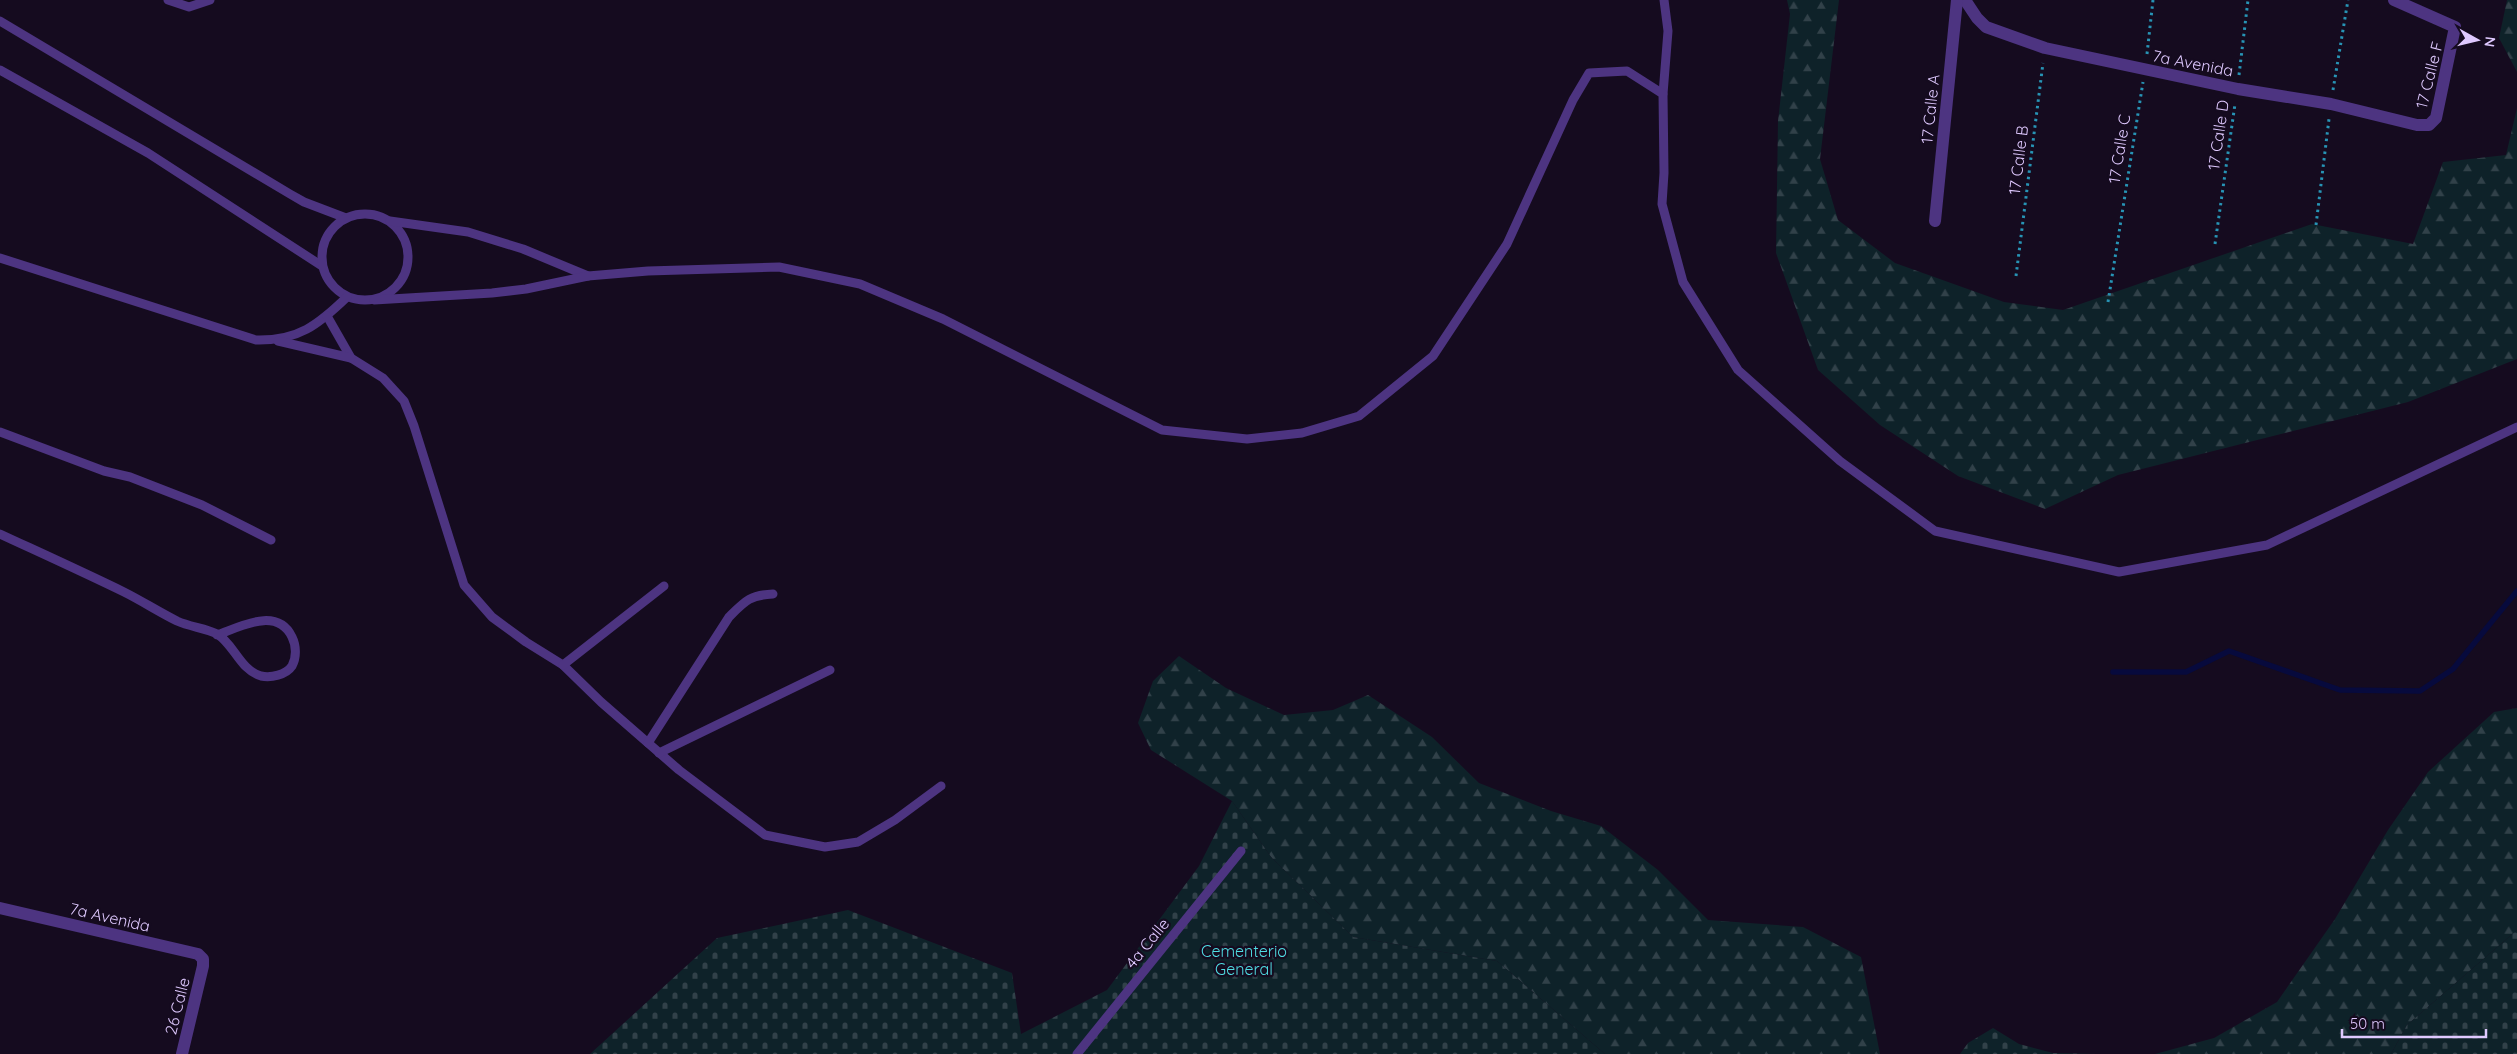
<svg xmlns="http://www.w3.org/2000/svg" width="2517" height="1054" viewBox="0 0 2517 1054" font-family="Quicksand,sans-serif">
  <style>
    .forest { fill: url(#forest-firs) }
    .cemetery { fill: url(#cemetery-stones) }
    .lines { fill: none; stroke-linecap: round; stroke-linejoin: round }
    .stream { stroke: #070a3d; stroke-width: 5.5 }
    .path { stroke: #2794b5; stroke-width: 3; stroke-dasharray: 2.5 4; stroke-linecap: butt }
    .lane { stroke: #4d3481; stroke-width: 9 }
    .street { stroke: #4d3481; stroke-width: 12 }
    .labels { text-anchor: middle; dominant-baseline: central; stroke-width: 4.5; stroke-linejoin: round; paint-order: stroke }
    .street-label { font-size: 16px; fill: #dfc9ff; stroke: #150b1f }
    .park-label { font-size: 16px; fill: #50dee4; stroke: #150b1f }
  </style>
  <defs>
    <pattern id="forest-firs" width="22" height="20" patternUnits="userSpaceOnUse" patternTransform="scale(1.25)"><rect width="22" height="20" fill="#0e2229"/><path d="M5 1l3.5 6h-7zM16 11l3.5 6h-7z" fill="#314149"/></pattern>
    <pattern id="cemetery-stones" width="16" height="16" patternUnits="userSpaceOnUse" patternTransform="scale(1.25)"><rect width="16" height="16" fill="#0e2229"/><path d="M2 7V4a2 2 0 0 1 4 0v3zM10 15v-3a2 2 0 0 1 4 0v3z" fill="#314149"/></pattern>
  </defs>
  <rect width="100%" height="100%" fill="#150b1f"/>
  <g class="forest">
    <polygon points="1787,0 1839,0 1820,159 1838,220 1895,263 2004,302 2063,310 2312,224 2413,244 2443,162 2506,155 2517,108 2517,359 2408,402 2118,475 2045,509 1958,476 1880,425 1818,370 1776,253 1778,121 1790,14"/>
    <polygon points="2507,0 2517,0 2517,72 2499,38"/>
    <polygon points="1179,656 1226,688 1284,715 1333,710 1368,695 1432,737 1479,783 1551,811 1601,826 1658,870 1708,920 1803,927 1861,957 1880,1054 1605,1054 1497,961 1353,937 1271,857 1232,801 1151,750 1138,723 1153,681"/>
    <polygon points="2517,708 2517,930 2407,1025 2391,1054 2155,1054 2214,1038 2277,1002 2335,919 2388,830 2428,772 2494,712"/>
  </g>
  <g class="cemetery">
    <polygon points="1232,801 1271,857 1353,937 1497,961 1605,1054 590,1054 717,938 848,910 1012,973 1021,1034 1107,990 1199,866"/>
    <polygon points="2517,930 2517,1054 2391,1054 2407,1025"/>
    <polygon points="1993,1028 2019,1044 2053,1053 2096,1054 1960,1054 1968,1043"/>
  </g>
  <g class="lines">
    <polyline class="stream" points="2113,672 2186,672 2229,651 2340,690 2420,691 2453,669 2517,591"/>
    <g class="path">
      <polyline points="2147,54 2153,0"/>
      <polyline points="2239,75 2248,0"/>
      <polyline points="2333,90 2348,0"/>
      <polyline points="2316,225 2329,119"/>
      <polyline points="2215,244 2235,104"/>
      <polyline points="2016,276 2043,63"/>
      <polyline points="2108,302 2143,82"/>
    </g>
    <g class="lane">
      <polyline points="168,0 189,7 210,0"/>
      <polyline points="0,21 290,194 304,202 346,218"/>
      <polyline points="0,70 148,153 322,266"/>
      <polyline points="1663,94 1668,31 1664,0"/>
      <circle cx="365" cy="257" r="43"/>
      <polyline points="390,221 468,232 523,249 588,276"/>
      <path d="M0,258L256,340C298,341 318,325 347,297"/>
      <polyline points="374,300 492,293 526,289 588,276 648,271 779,267 860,284 943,319 1162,430 1247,439 1302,433 1359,416 1433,356 1507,244 1573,100 1589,73 1627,71 1663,94 1664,173 1662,204 1683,282 1738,370 1840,461 1935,531 2119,572 2267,545 2517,427"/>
      <polyline points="327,316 351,358 383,378 404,401 414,426 464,585 492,617 526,642 563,665 601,702 679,770 765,835 825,847 858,842 895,820 941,786"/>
      <polyline points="278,341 351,358"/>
      <polyline points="0,432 104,471 130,477 202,505 271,540"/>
      <path d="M0,534C41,553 83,572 124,592C142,601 159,612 177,621C190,627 206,628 217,634C234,644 240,670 261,676C271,678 286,675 292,666C297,657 296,645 292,637C277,606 240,627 217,635"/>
      <polyline points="563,665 664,586"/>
      <path d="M648,743L729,617C745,601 750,595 773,594"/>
      <polyline points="659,753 830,670"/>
      <polyline points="1077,1054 1241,851"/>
    </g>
    <g class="street">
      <polyline points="1965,0 1977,18 1986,27 2045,48 2238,89 2331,104 2417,125 2429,125 2436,118 2455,27 2394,0"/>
      <polyline points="1935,221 1957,0"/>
      <polyline points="0,908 198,954 203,959 203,966 182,1054"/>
    </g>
  </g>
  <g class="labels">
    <g class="street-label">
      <text transform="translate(2193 63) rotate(11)">7a Avenida</text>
      <text transform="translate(2429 75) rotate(-76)">17 Calle F</text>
      <text transform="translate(1930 109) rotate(-84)">17 Calle A</text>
      <text transform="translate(2218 135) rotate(-82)">17 Calle D</text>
      <text transform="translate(2119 149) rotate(-81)">17 Calle C</text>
      <text transform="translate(2018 160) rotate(-83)">17 Calle B</text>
      <text transform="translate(110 917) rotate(13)">7a Avenida</text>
      <text transform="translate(1147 943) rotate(-51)">4a Calle</text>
      <text transform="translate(177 1006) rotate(-76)">26 Calle</text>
    </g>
    <g class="park-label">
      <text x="1244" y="951">Cementerio<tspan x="1244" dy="18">General</tspan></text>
    </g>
  </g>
  <g transform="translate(2477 40) rotate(98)" stroke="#150b1f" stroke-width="4" paint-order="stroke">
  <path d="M0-4L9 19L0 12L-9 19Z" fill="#dfc9ff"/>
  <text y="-8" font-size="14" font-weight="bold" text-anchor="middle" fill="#dfc9ff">N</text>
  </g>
  <path d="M2342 1029v8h144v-8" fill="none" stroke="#dfc9ff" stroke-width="2.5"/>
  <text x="2350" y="1029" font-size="15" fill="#dfc9ff" stroke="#150b1f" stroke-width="4" paint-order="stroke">50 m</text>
</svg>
